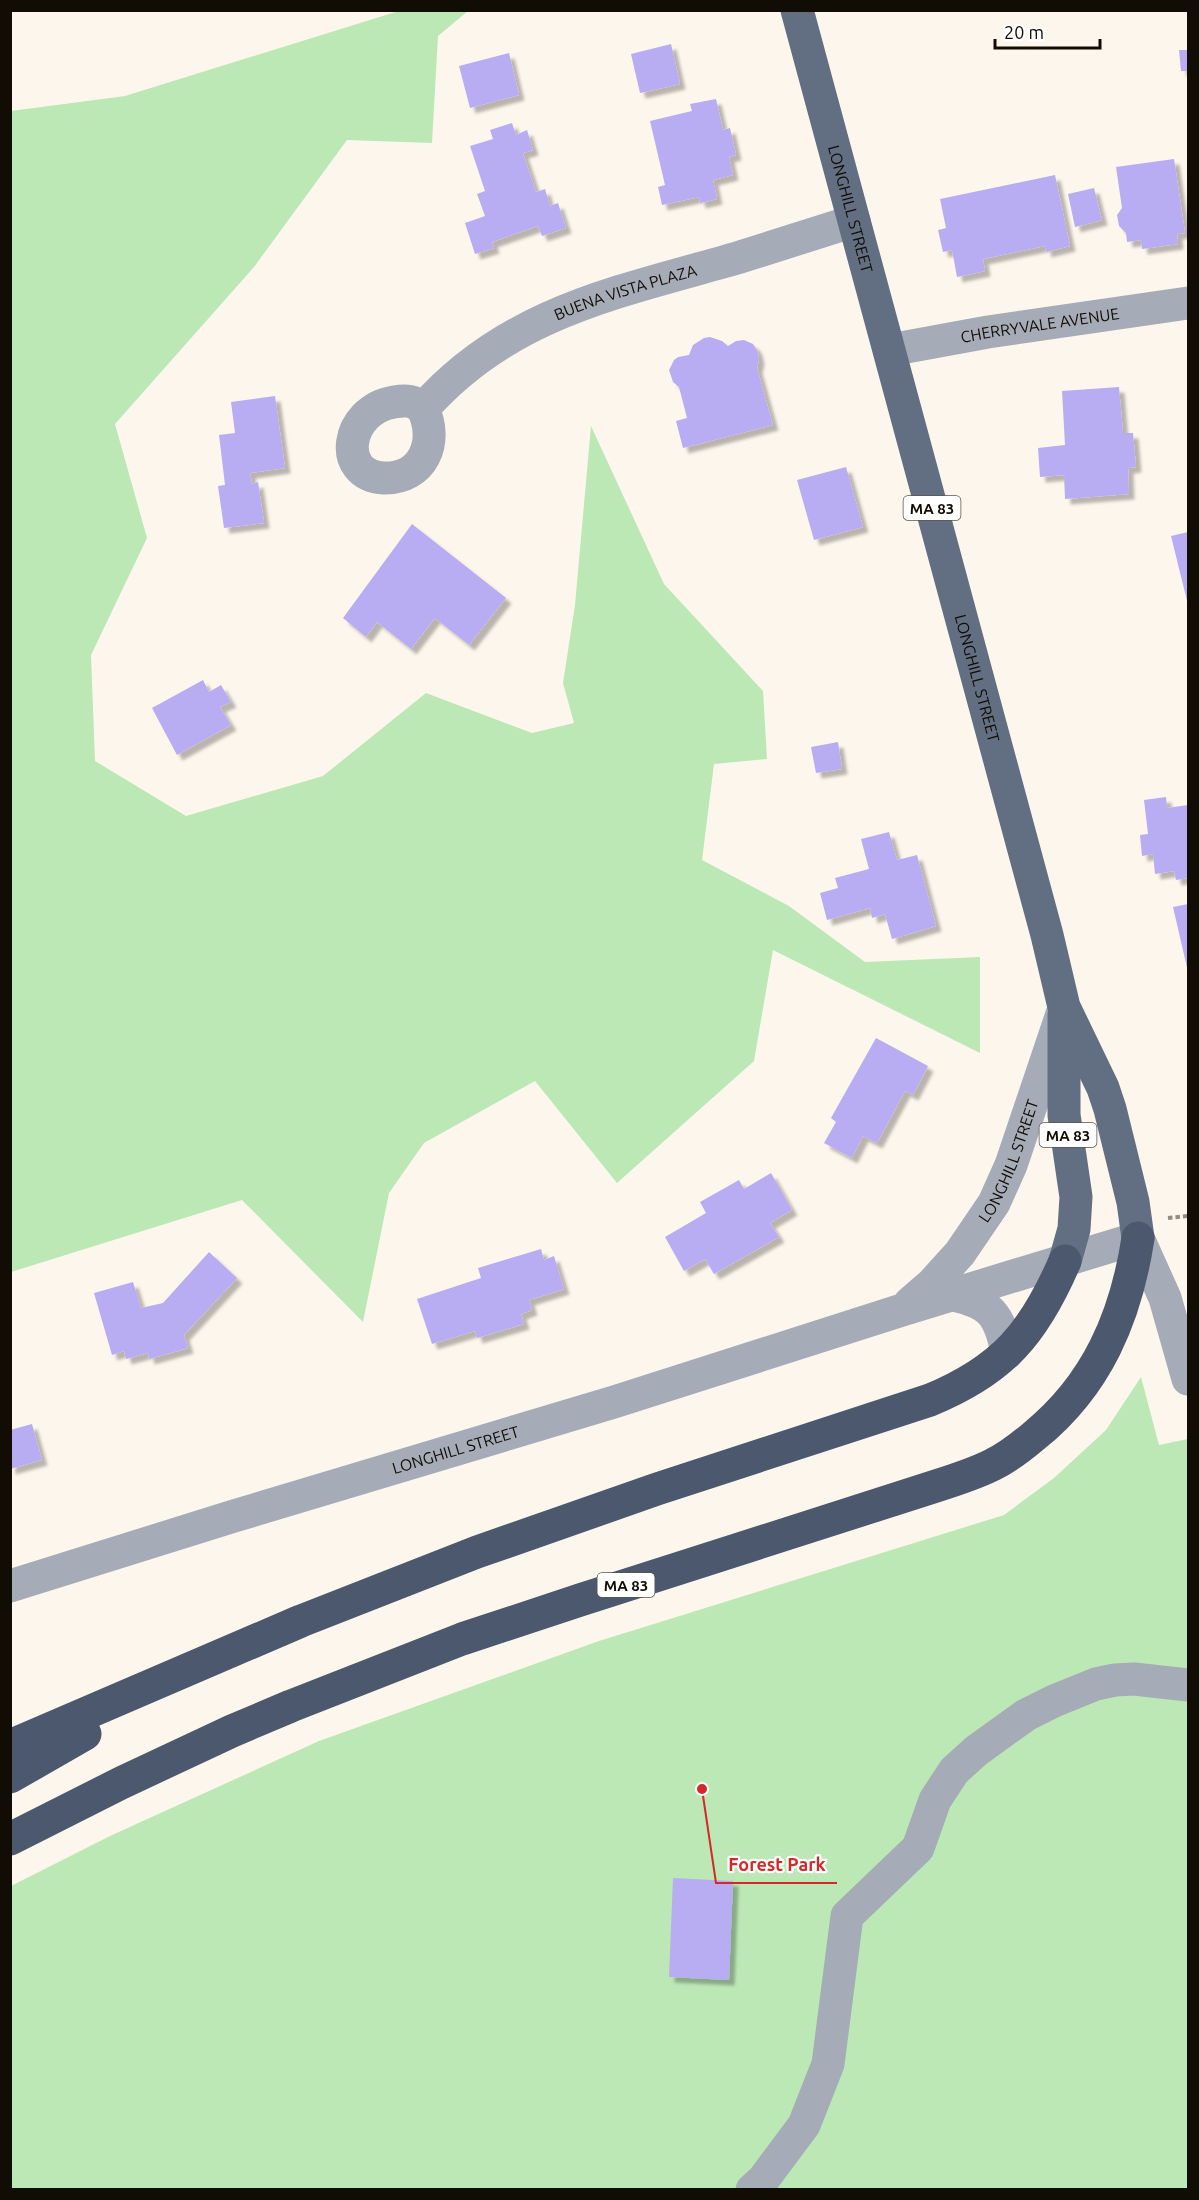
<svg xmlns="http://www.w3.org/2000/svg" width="1199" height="2200" viewBox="0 0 1199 2200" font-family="Ubuntu,sans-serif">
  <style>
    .green { fill: #bbe8b5 }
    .building { fill: #b8adf3; filter: url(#shadow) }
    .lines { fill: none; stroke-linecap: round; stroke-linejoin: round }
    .path { stroke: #938c83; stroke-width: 4; stroke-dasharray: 4.5 3; stroke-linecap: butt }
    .minor { stroke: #a5acb7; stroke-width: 33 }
    .major { stroke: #626e81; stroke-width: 33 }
    .highway { stroke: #4b586d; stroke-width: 33 }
    .labels { text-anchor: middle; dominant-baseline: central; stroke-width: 4.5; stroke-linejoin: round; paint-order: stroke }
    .shield { fill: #fff; stroke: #58554f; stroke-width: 1.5 }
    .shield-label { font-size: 15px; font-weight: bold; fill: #110c04 }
    .street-label { font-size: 16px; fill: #110c04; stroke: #fff }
    .leader { fill: none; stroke: #d62828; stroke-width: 2 }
    .callout-dot { fill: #d62828; stroke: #fff; stroke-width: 2 }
    .callout-label { font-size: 18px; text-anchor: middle; font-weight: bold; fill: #d62828; stroke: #fff; stroke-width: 4.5; stroke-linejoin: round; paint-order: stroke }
  </style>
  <defs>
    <filter id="shadow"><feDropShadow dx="5.5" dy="5.5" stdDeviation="1.5" flood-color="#0004"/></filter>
  </defs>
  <rect width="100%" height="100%" fill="#fdf6ec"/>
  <g class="green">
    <polygon points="402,10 468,11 438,36 432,143 347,140 254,267 115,424 147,538 91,655 95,761 186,816 323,776 426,693 532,733 574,723 563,683 575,605 591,426 664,584 763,691 767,759 714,764 702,860 789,906 865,962 980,957 980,1053 773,950 754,1061 617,1183 535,1081 424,1143 389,1193 363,1322 242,1200 11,1272 11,111 125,96"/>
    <polygon points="1141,1377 1159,1445 1188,1439 1188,2189 11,2190 11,1886 110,1836 319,1741 599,1641 1004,1515 1054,1478 1106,1430"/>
  </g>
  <g class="building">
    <polygon points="671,44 680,84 640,93 631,54"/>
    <polygon points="1179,50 1188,50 1188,71 1181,71"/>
    <polygon points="509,53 519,95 470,108 459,66"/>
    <polygon points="716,99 723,130 730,128 736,155 729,157 733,175 713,180 717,199 700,203 699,197 662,205 658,187 665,185 650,121 692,111 690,104"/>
    <polygon points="512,123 516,135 527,130 533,150 523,153 536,192 545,189 550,206 558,203 566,228 542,236 538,226 492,242 494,248 475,254 465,223 485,216 477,194 485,191 470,146 493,139 490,130"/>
    <polygon points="1174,159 1185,233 1177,234 1178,244 1142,249 1141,240 1127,242 1126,233 1119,226 1117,215 1122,208 1116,167"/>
    <polygon points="1055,175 1070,246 1046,252 1045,246 983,259 985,271 957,277 952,250 943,252 938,230 946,228 940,199"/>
    <polygon points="1094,188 1102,220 1075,227 1068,194"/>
    <polygon points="710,337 722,341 728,346 736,341 744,340 753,344 757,350 759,359 757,368 773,425 683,448 676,421 687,418 679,387 673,382 669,370 674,360 678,357 689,355 693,345 704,338"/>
    <polygon points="1119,387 1123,433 1133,433 1136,467 1128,468 1129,494 1065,499 1064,475 1040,477 1038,448 1065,445 1062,391"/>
    <polygon points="275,396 285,468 250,473 252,484 258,482 264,523 224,528 218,486 225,485 219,435 235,433 231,402"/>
    <polygon points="846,467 863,527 814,540 797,480"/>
    <polygon points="412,524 506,598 469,645 435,618 411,649 377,622 366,637 343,618"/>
    <polygon points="1188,532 1188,605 1171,536"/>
    <polygon points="203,680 209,692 221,685 231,702 220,707 231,725 177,755 152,708"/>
    <polygon points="838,742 842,769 816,773 811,747"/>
    <polygon points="1166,797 1167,808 1188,805 1188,878 1176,880 1174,871 1155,874 1153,854 1142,856 1140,835 1148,834 1144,800"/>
    <polygon points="889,832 897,860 917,855 936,926 892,939 885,914 872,918 870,908 827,920 820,893 838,888 835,878 869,869 861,839"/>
    <polygon points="1188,904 1188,972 1173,907"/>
    <polygon points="876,1038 928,1066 913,1095 905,1091 877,1143 863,1136 852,1158 824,1143 836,1122 831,1118"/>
    <polygon points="771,1173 792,1210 770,1223 779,1237 714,1274 705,1259 684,1271 665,1237 706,1213 700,1202 739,1180 744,1189"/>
    <polygon points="541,1249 544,1260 554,1256 564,1289 529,1300 532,1310 521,1314 524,1324 477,1338 475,1331 432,1344 417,1299 481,1278 478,1268"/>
    <polygon points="209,1252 237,1278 184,1335 188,1348 149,1359 148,1353 126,1359 124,1351 112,1355 94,1293 133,1282 141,1308 163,1303"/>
    <polygon points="32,1424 42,1460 10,1469 10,1430"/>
    <polygon points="673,1878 733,1881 729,1980 669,1977"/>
  </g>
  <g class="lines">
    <polyline class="path" points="1168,1218 1188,1216"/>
    <g class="minor">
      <path id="s1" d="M890,350L988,332L1188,303"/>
      <path id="s2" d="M423,409C439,442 423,479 384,478C336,476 345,410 394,402C406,400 414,400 423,409C508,312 619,292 737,258C776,246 815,233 854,221"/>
      <path d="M952,1295C990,1302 1000,1315 1007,1353"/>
      <path id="s3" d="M910,1303L932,1284L960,1253L994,1203L1011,1165L1062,1014"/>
      <path id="s4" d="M10,1586L234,1516L614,1402L902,1310L1138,1238L1165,1298L1188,1379"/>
      <polyline points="752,2190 763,2180 804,2125 828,2064 847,1916 918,1848 935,1800 954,1771 976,1751 1026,1715 1054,1701 1096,1684 1115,1680 1134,1679 1188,1685"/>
    </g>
    <g class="major">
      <path id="s5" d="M797,10L1047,935L1064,1007L1103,1088L1110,1109L1133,1202L1138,1238"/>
      <polyline points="1064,1015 1064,1115 1076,1197 1074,1229 1065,1261"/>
    </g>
    <g class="highway">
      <path d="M10,1746L301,1621L477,1552L657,1489L930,1400C1003,1370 1034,1333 1065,1261"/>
      <polyline points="10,1777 85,1734"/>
      <path d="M10,1839L121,1783L232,1731L291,1706L462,1639L580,1600L936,1486C955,1480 974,1474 992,1465C1007,1458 1021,1447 1034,1436C1097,1385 1126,1317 1138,1238"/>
    </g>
  </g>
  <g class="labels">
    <g class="shield">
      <rect x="903.5" y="496" width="57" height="24" rx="4.5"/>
      <rect x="1039.5" y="1123" width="57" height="24" rx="4.5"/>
      <rect x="597.5" y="1573" width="57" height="24" rx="4.5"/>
    </g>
    <g class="shield-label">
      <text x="932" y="508">MA 83</text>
      <text x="1068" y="1135">MA 83</text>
      <text x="626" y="1585">MA 83</text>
    </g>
    <g class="street-label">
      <text stroke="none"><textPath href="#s5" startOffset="206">LONGHILL STREET</textPath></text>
      <text stroke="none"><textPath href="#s2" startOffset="482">BUENA VISTA PLAZA</textPath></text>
      <text stroke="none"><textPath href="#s1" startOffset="152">CHERRYVALE AVENUE</textPath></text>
      <text stroke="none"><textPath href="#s5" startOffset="692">LONGHILL STREET</textPath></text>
      <text stroke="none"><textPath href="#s3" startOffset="176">LONGHILL STREET</textPath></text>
      <text stroke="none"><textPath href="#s4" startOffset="466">LONGHILL STREET</textPath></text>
    </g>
  </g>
  <path class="leader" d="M702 1789L716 1883H837"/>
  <circle class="callout-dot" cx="702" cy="1789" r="6"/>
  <g class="callout-label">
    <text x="777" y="1871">Forest Park</text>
  </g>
  <rect width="1199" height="2200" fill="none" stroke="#110c04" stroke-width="24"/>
  <path d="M995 39v9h105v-9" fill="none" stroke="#110c04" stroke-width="3"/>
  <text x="1004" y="39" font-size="18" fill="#110c04" stroke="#ffffff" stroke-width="4.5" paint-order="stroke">20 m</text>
</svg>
